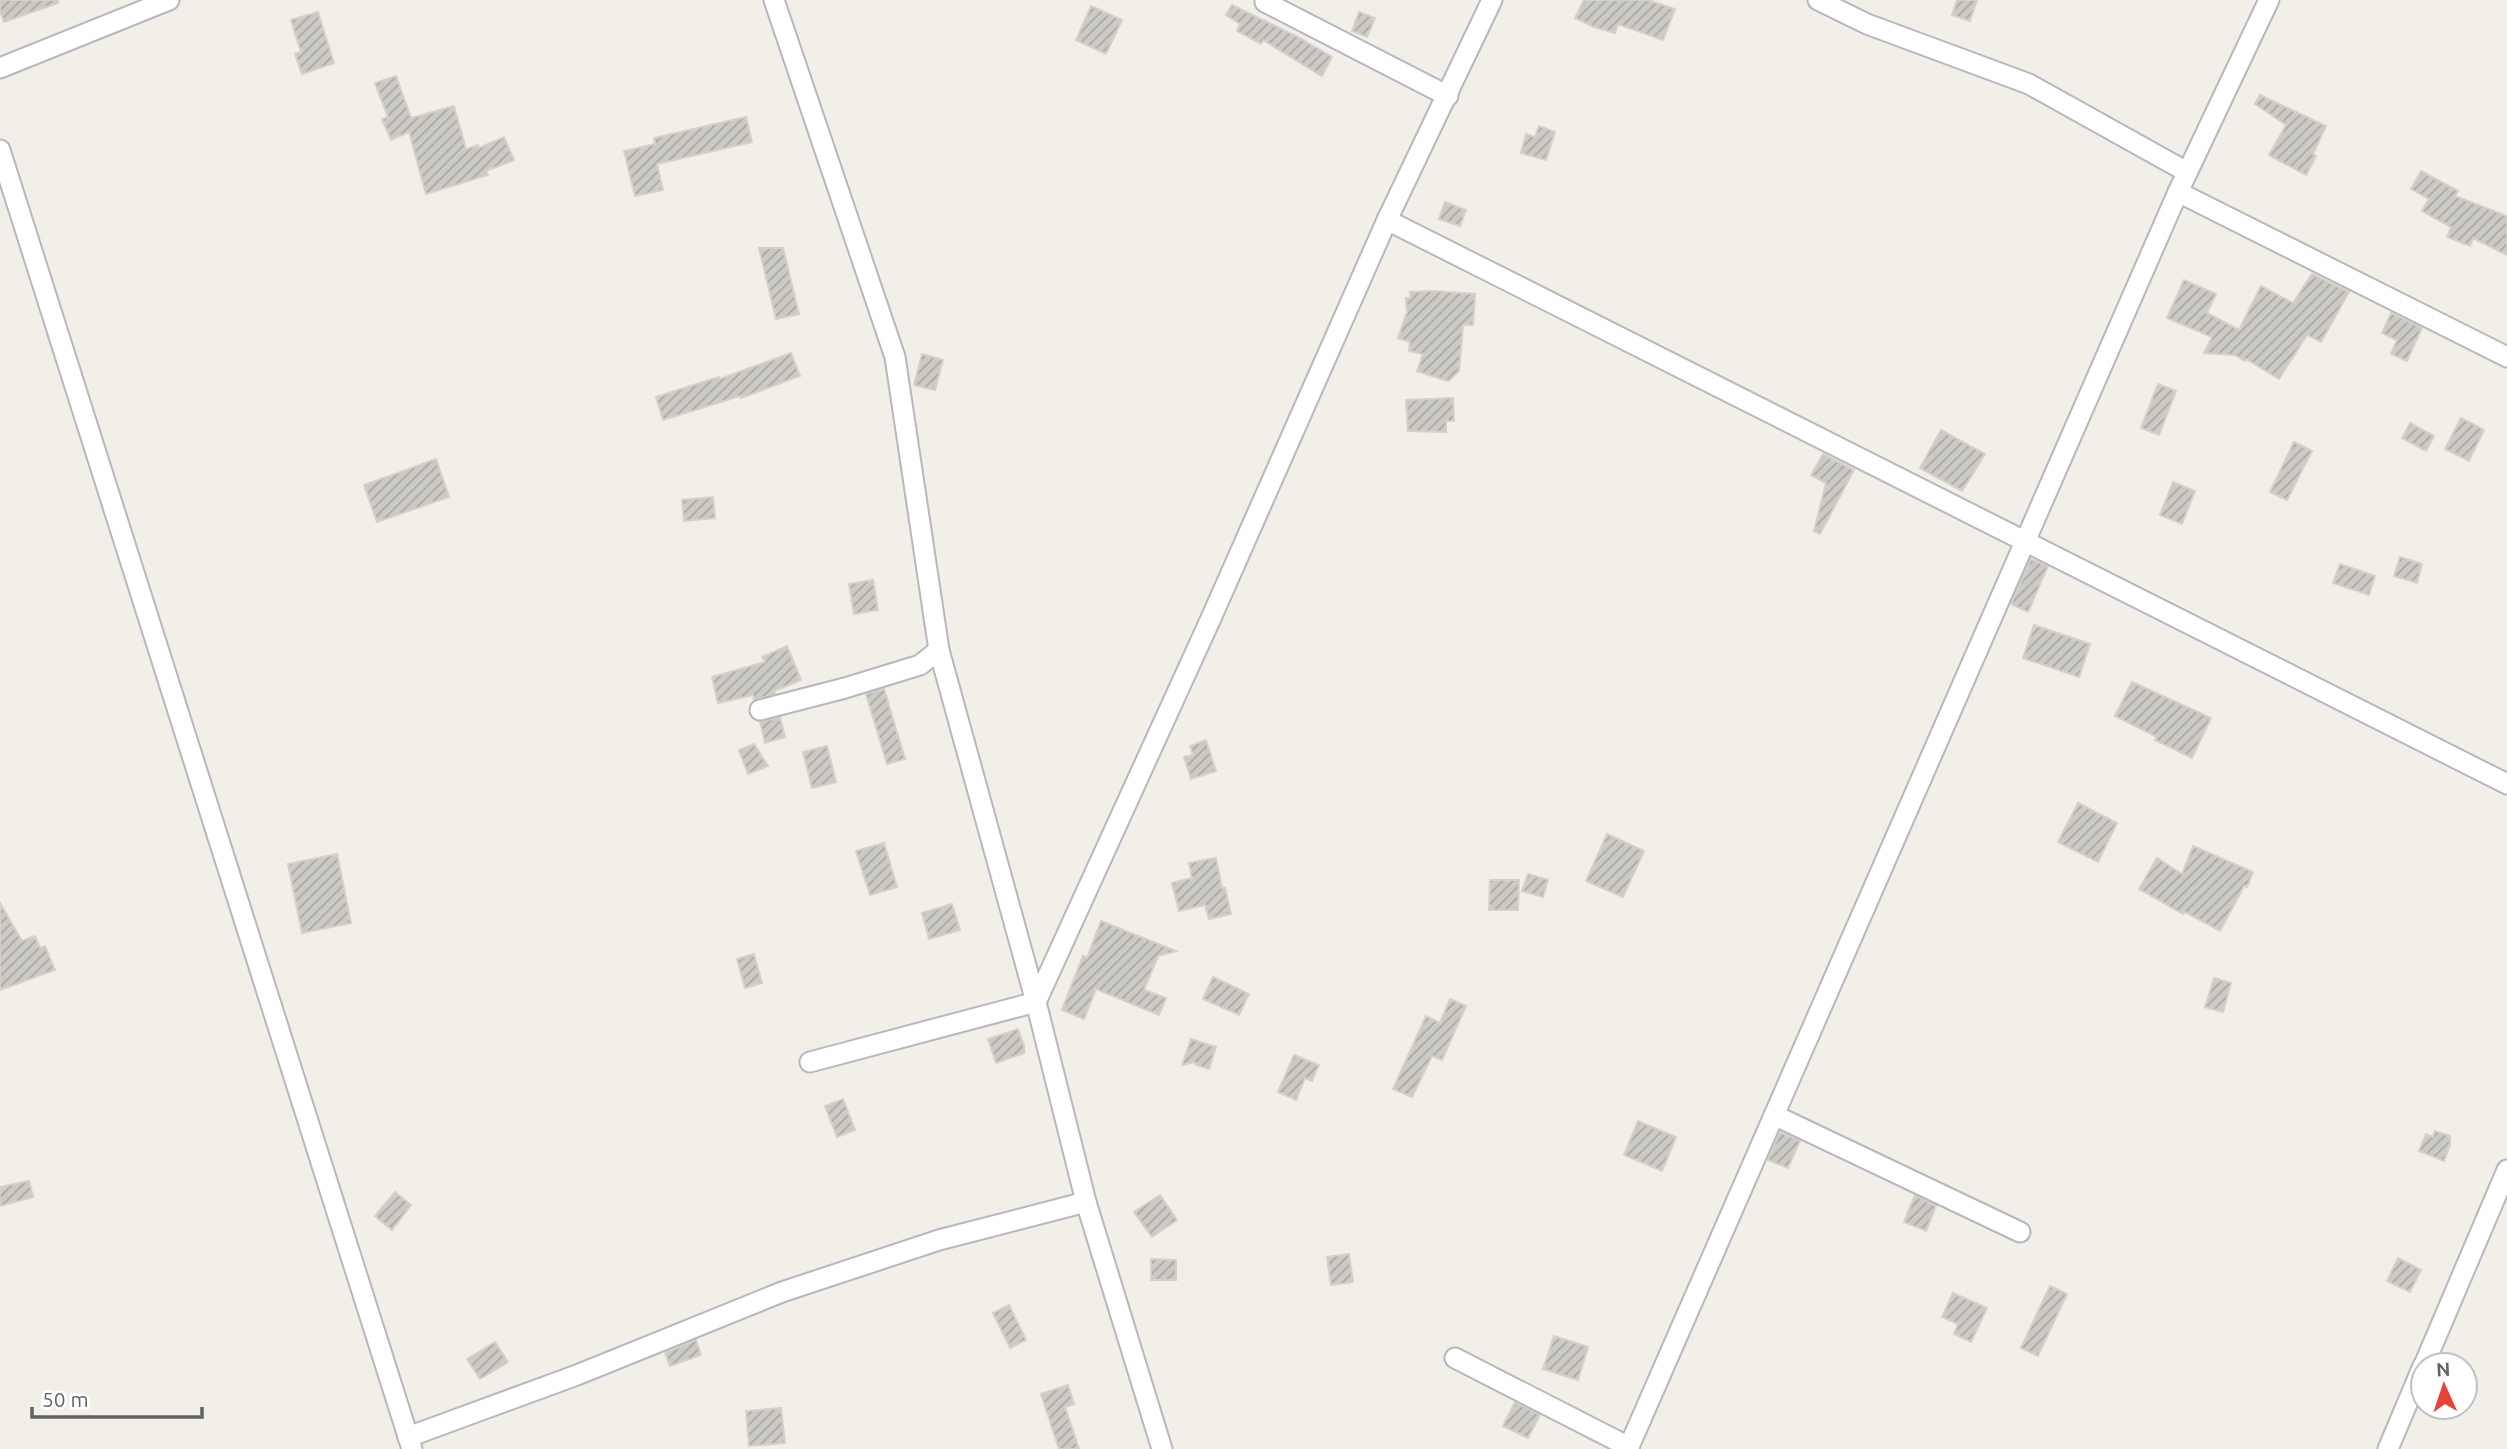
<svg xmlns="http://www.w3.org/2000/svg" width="2507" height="1449" viewBox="0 0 2507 1449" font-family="Ubuntu,sans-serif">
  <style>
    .building { fill: url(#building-hatch); stroke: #d6d1c6; stroke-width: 2 }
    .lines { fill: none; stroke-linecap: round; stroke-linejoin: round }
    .street-casing { stroke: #b5b8bc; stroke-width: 23 }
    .street { stroke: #fff; stroke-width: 19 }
  </style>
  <defs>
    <pattern id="building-hatch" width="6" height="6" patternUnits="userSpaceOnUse" patternTransform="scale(1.75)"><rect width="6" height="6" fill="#cccac5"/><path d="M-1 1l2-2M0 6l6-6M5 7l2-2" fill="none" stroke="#a9a8a4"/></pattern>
  </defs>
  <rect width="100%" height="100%" fill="#f1efe8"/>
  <g class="building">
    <polygon points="0,0 58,0 58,3 4,22 0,11"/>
    <polygon points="1584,0 1648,0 1675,9 1663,40 1618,24 1615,33 1594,27 1575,18"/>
    <polygon points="1957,0 1977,0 1970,21 1952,15"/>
    <polygon points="1232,5 1296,36 1332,57 1322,76 1263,40 1261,44 1237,31 1240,24 1226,15"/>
    <polygon points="1091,6 1122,20 1106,54 1076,40"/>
    <polygon points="318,12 334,63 302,74 295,54 301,52 291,20"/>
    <polygon points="1359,12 1375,18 1367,37 1352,31"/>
    <polygon points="396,76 411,118 454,106 466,149 478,145 479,148 504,137 514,160 486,171 488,175 426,194 409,132 391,140 382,119 388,117 375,83"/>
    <polygon points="2260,95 2326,126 2313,154 2316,156 2306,175 2269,155 2286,125 2255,104"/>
    <polygon points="746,117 752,142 657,164 663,190 635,196 624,151 655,144 654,138"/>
    <polygon points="1539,126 1555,132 1546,160 1521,153 1526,134 1535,137"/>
    <polygon points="2421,171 2458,191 2455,196 2507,216 2507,255 2473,238 2470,246 2447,237 2451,227 2422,211 2429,199 2411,189"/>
    <polygon points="1445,202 1466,210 1460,226 1439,219"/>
    <polygon points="759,248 783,248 799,314 776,319"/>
    <polygon points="2312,274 2349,292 2321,342 2307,335 2279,379 2246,359 2245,361 2235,355 2204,353 2212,337 2167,318 2184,280 2216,294 2207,313 2239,330 2261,286 2293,303"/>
    <polygon points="1433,291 1475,294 1473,325 1463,325 1459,371 1448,381 1417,371 1423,354 1409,351 1410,342 1398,338 1407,312 1406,298 1411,298 1410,292"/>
    <polygon points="2391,313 2422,328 2407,361 2391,354 2397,340 2382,333"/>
    <polygon points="791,353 800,376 741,398 740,396 663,420 656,397 719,377 720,379"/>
    <polygon points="922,354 943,360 935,390 914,385"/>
    <polygon points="2158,384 2176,391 2159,435 2141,428"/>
    <polygon points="1453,398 1454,421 1446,421 1446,432 1408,431 1406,400"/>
    <polygon points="2461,418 2484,430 2469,461 2445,449"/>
    <polygon points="2410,423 2434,436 2426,451 2402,438"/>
    <polygon points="1941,430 1985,454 1962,491 1920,468"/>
    <polygon points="2294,442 2312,451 2287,500 2270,492"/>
    <polygon points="1823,454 1854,470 1820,534 1814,531 1826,483 1811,475"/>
    <polygon points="436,459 449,497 377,522 364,485"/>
    <polygon points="2173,482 2195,491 2182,524 2160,515"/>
    <polygon points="713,497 715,518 684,521 682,500"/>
    <polygon points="2400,557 2422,564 2417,583 2394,576"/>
    <polygon points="2031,559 2048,566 2028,612 2011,604"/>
    <polygon points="2340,564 2375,576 2369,595 2333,583"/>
    <polygon points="873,580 878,610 854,614 849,584"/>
    <polygon points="2034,625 2090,644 2079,677 2023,658"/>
    <polygon points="787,646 801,680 774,691 775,694 754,700 753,695 718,703 712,677 765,662 762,657"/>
    <polygon points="2132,682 2211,718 2192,758 2155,740 2157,737 2115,716"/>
    <polygon points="884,689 905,759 887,764 866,694"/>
    <polygon points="780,717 785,737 765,743 760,722"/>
    <polygon points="1206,740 1216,771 1191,779 1184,757 1193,755 1190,746"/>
    <polygon points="754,744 768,766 748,774 739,750"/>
    <polygon points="827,746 836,782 812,788 803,752"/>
    <polygon points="2078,803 2117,823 2098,862 2058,842"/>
    <polygon points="1607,834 1644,851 1623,897 1586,881"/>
    <polygon points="884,843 897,887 870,895 856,851"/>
    <polygon points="2193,846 2253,872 2247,887 2244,886 2220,931 2185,912 2183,914 2139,889 2157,858 2182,874"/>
    <polygon points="337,854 351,923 302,933 288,864"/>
    <polygon points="1216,858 1222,888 1225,888 1231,914 1209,919 1205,905 1179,911 1172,883 1192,878 1189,863"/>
    <polygon points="1528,874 1548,880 1543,897 1522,891"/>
    <polygon points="1490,880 1519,880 1518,910 1489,910"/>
    <polygon points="0,903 22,941 35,936 40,948 45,946 55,970 0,990"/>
    <polygon points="952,904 960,930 929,939 922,913"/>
    <polygon points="1101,921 1176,951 1158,956 1144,990 1166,998 1159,1015 1096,989 1084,1019 1062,1010 1083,956 1087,958"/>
    <polygon points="754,954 762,983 745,988 737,959"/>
    <polygon points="1213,977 1249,994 1239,1015 1203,999"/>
    <polygon points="2214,978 2231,983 2223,1012 2205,1007"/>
    <polygon points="1450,999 1466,1006 1442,1060 1432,1056 1412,1097 1393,1089 1426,1016 1440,1023"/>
    <polygon points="1018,1029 1024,1046 1024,1053 996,1063 988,1039"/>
    <polygon points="1191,1039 1216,1047 1209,1069 1196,1065 1194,1062 1182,1065"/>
    <polygon points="1294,1055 1319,1065 1312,1081 1305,1078 1296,1100 1278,1092"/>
    <polygon points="843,1099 855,1130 837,1137 825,1106"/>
    <polygon points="1638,1121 1676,1137 1662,1171 1624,1155"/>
    <polygon points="2435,1131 2450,1136 2450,1145 2444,1161 2419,1151 2426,1134 2433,1137"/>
    <polygon points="1780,1132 1800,1141 1788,1168 1768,1160"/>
    <polygon points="29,1181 33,1197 0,1206 0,1187"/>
    <polygon points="395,1192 411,1205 392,1230 375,1216"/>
    <polygon points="1160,1195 1177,1220 1152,1237 1134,1212"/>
    <polygon points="1915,1195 1936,1206 1926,1231 1904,1222"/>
    <polygon points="1349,1254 1353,1282 1331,1285 1327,1257"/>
    <polygon points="2398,1258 2421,1270 2410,1292 2387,1281"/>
    <polygon points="1151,1259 1176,1260 1176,1280 1151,1280"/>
    <polygon points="2050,1286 2067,1294 2038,1356 2021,1348"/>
    <polygon points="1953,1293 1987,1308 1971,1342 1954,1334 1958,1324 1942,1317"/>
    <polygon points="1009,1305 1026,1340 1010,1348 993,1313"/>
    <polygon points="1554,1336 1588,1347 1578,1380 1543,1369"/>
    <polygon points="696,1340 701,1355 670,1366 665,1353"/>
    <polygon points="495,1342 508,1362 480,1379 467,1359"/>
    <polygon points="1068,1385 1074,1404 1065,1407 1079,1449 1059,1449 1041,1394"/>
    <polygon points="1515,1402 1540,1415 1528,1438 1503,1426"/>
    <polygon points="781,1408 785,1443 749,1446 746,1411"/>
  </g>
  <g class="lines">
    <g class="street-casing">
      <g id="street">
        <polyline points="774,0 895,357 939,650 1036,1002 1086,1202 1162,1449"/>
        <polyline points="1818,0 1867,24 2029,84 2187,172"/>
        <polyline points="1265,2 1448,96"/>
        <polyline points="0,68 169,0"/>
        <polyline points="0,150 412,1449"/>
        <polyline points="2178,192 2507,357"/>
        <polyline points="1387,220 2507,784"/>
        <polyline points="760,710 845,688 920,665 939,650"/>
        <polyline points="810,1062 1036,1002 1212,616 1387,220 1492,0"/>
        <polyline points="1774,1115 2020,1232"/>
        <polyline points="1455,1358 1629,1447"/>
        <polyline points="2424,1365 2507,1170"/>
        <polyline points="408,1437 577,1375 782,1292 939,1240 1086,1202"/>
        <polyline points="1628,1449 2178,192 2269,0"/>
        <polyline points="2388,1449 2423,1366"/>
      </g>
    </g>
    <use href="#street" class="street"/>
  </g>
  <g transform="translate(2444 1386) rotate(357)"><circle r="33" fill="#ffffff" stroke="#bfc1c3" stroke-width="2"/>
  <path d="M0-5L12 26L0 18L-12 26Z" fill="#ea4335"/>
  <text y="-10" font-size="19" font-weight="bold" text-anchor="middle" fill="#5f6368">N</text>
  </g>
  <path d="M32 1407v10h170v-10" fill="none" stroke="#5f6368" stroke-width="3.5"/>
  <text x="42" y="1407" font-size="21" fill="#5f6368" stroke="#ffffff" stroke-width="5" paint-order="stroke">50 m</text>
</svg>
